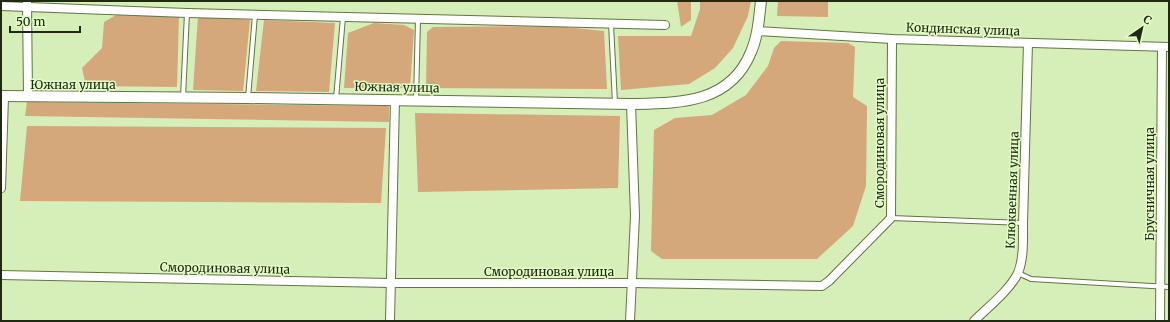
<svg xmlns="http://www.w3.org/2000/svg" width="1170" height="322" viewBox="0 0 1170 322" font-family="Merriweather,serif">
  <style>
    .forest { fill: #d4a87a }
    .lines { fill: none; stroke-linecap: round; stroke-linejoin: round }
    .service-casing { stroke: #617543; stroke-width: 6 }
    .minor-casing { stroke: #617543; stroke-width: 10 }
    .tertiary-casing { stroke: #617543; stroke-width: 12 }
    .service { stroke: #fff; stroke-width: 4 }
    .minor { stroke: #fff; stroke-width: 8 }
    .tertiary { stroke: #fff; stroke-width: 10 }
    .labels { text-anchor: middle; dominant-baseline: central; stroke-width: 3; stroke-linejoin: round; paint-order: stroke }
    .street-label { font-size: 12px; fill: #202914; stroke: #e3fbc4 }
  </style>
  <rect width="100%" height="100%" fill="#d6eeb7"/>
  <g class="forest">
    <polygon points="677,1 691,1 691,20 681,27"/>
    <polygon points="700,1 751,1 748,16 733,48 715,68 689,84 621,90 618,36 691,36 700,9"/>
    <polygon points="778,1 828,1 828,17 777,16"/>
    <polygon points="116,15 179,16 177,87 86,86 82,68 102,48 104,22"/>
    <polygon points="198,16 250,20 243,91 193,90"/>
    <polygon points="264,20 335,23 329,92 256,91"/>
    <polygon points="374,23 404,25 414,30 410,88 344,88 348,33"/>
    <polygon points="555,26 604,31 607,89 426,88 427,32 433,27"/>
    <polygon points="781,41 848,43 855,47 853,97 867,106 866,186 853,226 817,259 662,259 651,251 654,130 675,118 712,115 746,95 768,66 774,48"/>
    <polygon points="27,102 389,106 389,122 25,116"/>
    <polygon points="415,113 620,116 618,188 418,192"/>
    <polygon points="27,126 386,128 381,203 20,201"/>
  </g>
  <g class="lines">
    <g class="service-casing">
      <g id="service">
        <polyline points="611,24 615,103"/>
        <polyline points="183,97 187,13"/>
        <polyline points="248,98 255,15"/>
        <polyline points="336,99 343,17"/>
        <polyline points="416,100 418,19"/>
        <polyline points="891,218 1023,223"/>
        <polyline points="1018,273 1031,279 1169,287"/>
      </g>
    </g>
    <g class="minor-casing">
      <g id="minor">
        <polyline points="27,1 28,97"/>
        <polyline points="1,6 187,13 665,25"/>
        <polyline points="757,31 892,39 1169,47"/>
        <polyline points="1,188 4,97"/>
        <polyline points="1,275 390,283 631,283 822,286 829,281 891,218 892,39"/>
        <polyline points="390,321 395,100"/>
        <polyline points="630,321 635,216 631,104"/>
        <path d="M974,321C987,308 1010,290 1018,273C1024,258 1023,239 1023,223L1028,43"/>
        <polyline points="1160,321 1162,47"/>
      </g>
    </g>
    <g class="tertiary-casing">
      <path id="tertiary" d="M1,96L248,98L631,104C679,103 730,104 751,52C758,36 759,18 761,1"/>
    </g>
    <use href="#service" class="service"/>
    <use href="#minor" class="minor"/>
    <use href="#tertiary" class="tertiary"/>
  </g>
  <g class="labels">
    <g class="street-label">
      <text transform="translate(963 29) rotate(2)">Кондинская улица</text>
      <text x="73" y="84">Южная улица</text>
      <text transform="translate(397 87) rotate(1)">Южная улица</text>
      <text transform="translate(879 143) rotate(-90)">Смородиновая улица</text>
      <text transform="translate(1149 184) rotate(-90)">Брусничная улица</text>
      <text transform="translate(1012 190) rotate(-88)">Клюквенная улица</text>
      <text transform="translate(225 268) rotate(1)">Смородиновая улица</text>
      <text x="549" y="271">Смородиновая улица</text>
    </g>
  </g>
  <rect width="1170" height="322" fill="none" stroke="#202914" stroke-width="4"/>
  <g transform="translate(1142 28) rotate(34)" stroke="#e3fbc4" stroke-width="3" paint-order="stroke">
  <path d="M0-3L7 15L0 10L-7 15Z" fill="#202914"/>
  <text y="-6" font-size="11" font-weight="bold" text-anchor="middle" fill="#202914">С</text>
  </g>
  <path d="M10 26v6h70v-6" fill="none" stroke="#202914" stroke-width="2"/>
  <text x="16" y="26" font-size="12" fill="#202914" stroke="#e3fbc4" stroke-width="3" paint-order="stroke">50 m</text>
</svg>
